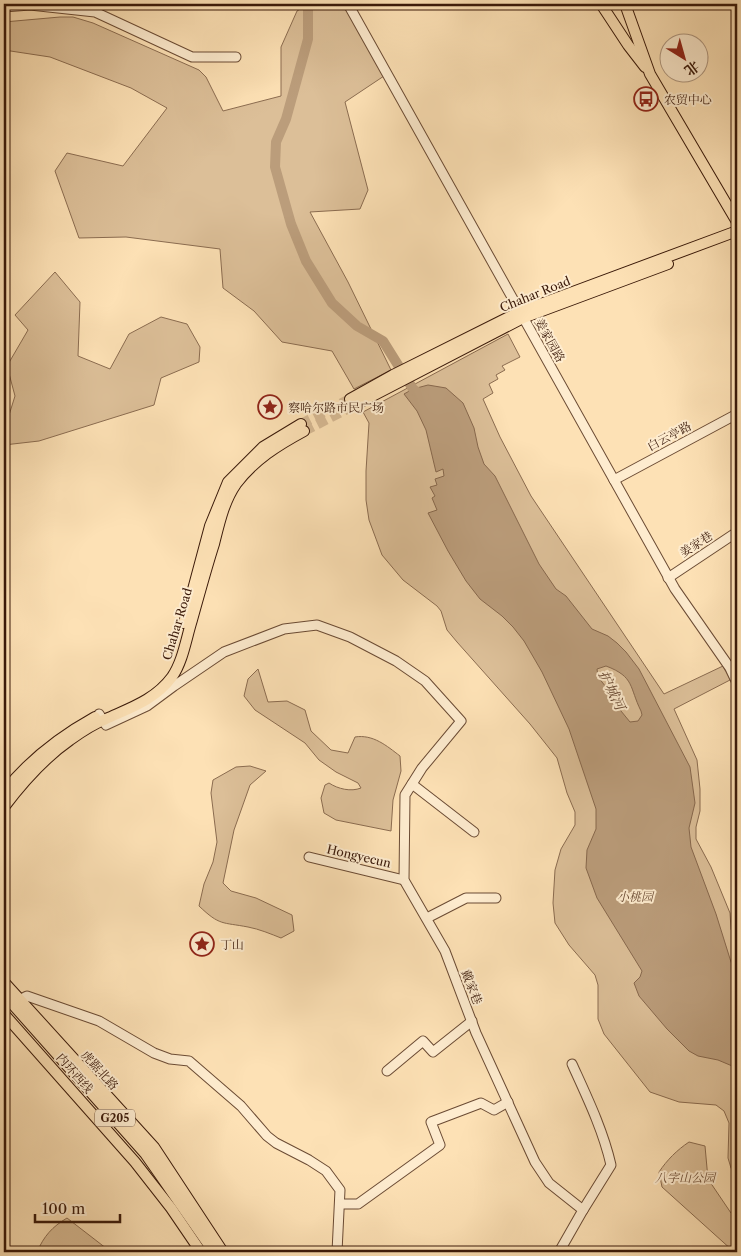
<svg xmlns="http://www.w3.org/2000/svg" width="741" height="1256" viewBox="0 0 741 1256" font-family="'Libre Caslon Text','Noto Serif SC',serif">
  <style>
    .green { fill: #dcbf98; stroke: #8b6c50 }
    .water { fill: #bb9d7b; stroke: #87684d; fill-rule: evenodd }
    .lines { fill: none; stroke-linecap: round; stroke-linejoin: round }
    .river { stroke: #bb9d7b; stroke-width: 10 }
    .major-tunnel { stroke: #d6b993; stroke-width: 10; stroke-dasharray: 10 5; stroke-linecap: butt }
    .minor-casing { stroke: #6b4b34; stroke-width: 11 }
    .major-casing { stroke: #3a1909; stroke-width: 12 }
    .highway-casing { stroke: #3a1909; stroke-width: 14 }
    .minor { stroke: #feeccf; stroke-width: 9 }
    .major { stroke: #fde1b5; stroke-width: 10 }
    .highway { stroke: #fde1b5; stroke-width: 12 }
    .labels { text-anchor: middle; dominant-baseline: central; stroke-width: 4; stroke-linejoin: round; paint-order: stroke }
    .shield { fill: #feeccf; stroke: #755844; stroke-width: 1 }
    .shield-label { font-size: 11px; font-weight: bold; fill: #3a1909 }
    .poi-label { font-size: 12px; fill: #3a1909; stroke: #feeccf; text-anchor: start }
    .street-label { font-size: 12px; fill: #3a1909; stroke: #feeccf }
    .park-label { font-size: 12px; font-style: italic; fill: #6b4b34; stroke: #feeccf }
    .water-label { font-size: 14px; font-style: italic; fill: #674731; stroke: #feeccf }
  </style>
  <rect width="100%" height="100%" fill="#fde1b5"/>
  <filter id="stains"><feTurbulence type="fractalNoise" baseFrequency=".004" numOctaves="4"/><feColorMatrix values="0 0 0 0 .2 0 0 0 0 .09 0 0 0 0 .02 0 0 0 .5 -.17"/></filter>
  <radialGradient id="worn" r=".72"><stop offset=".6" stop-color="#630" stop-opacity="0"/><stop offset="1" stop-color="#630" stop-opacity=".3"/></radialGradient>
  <g class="green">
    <polygon points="308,4 348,4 387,74 345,102 368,190 360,209 310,212 348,282 391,370 354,389 332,351 282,342 254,311 223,288 220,249 126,237 79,238 55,171 67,153 123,166 167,108 131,88 50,57 4,50 4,22 60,17 73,17 93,23 199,70 206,77 223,111 281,96 281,47 297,11"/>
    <polygon points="55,272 80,302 78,356 110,369 129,334 161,317 187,324 200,347 199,362 161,378 154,405 39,441 4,445 4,431 15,396 7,366 28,330 15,315"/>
    <polygon points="508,334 520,357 502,366 505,370 496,375 498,379 489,384 493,393 483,399 500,437 531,496 664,694 723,666 730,680 674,709 697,760 700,789 700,811 696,827 696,839 711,867 730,913 731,929 737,948 737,1177 731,1168 728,1158 729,1123 724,1111 716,1105 679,1102 650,1092 604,1034 598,1019 598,985 595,975 569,945 555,923 553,903 555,870 561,849 575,825 575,812 567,793 557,758 530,724 457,642 447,630 441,611 437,606 403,580 382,555 369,520 366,500 366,471 369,423 363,412"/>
    <path d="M258,669L268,702L287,701L305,710L311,731L331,750L348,753L355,737C373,734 387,746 400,756L401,771L393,800L391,831L336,820L324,813L321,798L325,785L329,783C338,789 351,792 361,788L358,783L336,772L319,760L305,743L255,710L244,696L248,679Z"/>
    <path d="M250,766L266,771L250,785L234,830L223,883L231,891L256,898L292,915L294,931L281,938C271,934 259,929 248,927C222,922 220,926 199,906L204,884L213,862L217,842L211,793L213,780L236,767Z"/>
    <path d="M689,1142L705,1146L708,1179L731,1213L737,1217V1252L733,1251L662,1187L659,1172C667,1160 677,1150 689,1142Z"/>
    <path d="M67,1218L111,1252H37C44,1236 52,1227 67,1218Z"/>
  </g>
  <path class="water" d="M428,385L446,388L463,403L474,428L478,447L484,464L495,476L539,564L556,589L566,596L592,629L608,636L617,643L626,652L639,669L690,767L695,803L689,828L691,847L716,914L731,962L737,972V1068L718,1060L698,1056L689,1051L667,1029L639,996L634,983L640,977L642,971L597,898L586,868L587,850L596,829V809L569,729L542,672L524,641L513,627L502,616L480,599L466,581L448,551L428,513L437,510L432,498L435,496L430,487L437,485L435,479L444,476L443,469L436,472L426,430L417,411L404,394L413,389ZM606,666C635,677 629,687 641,711L642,715L638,721L630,722L621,711L614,697L598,677L597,669Z"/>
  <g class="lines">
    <polyline class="river" points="308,8 308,39 286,119 276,142 275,167 291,224 306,261 332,303 357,326 383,341 413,389 424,397"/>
    <g class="major-tunnel">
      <polyline points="301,424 350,399"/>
      <polyline points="304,431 355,405"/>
    </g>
    <g class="minor-casing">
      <g id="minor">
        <polyline points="348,4 675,589 730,668 737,683"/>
        <polyline points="4,7 30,5 95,12 192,57 236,57"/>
        <polyline points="614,480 737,414"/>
        <polyline points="668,578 737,532"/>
        <polyline points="99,714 106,725 147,706 174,686 224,652 284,629 317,625 350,637 396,661 425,681 461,721 422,768 405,795 404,880 445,951 476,1033 535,1162 549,1183 583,1210 559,1252"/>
        <polyline points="412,784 474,832"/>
        <polyline points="309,857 404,880"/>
        <polyline points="427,918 466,898 496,898"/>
        <polyline points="19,1000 27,996 99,1021 154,1053 170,1059 189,1061 241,1106 267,1136 276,1143 309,1160 326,1171 340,1190 337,1252"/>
        <path d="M572,1064C587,1097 603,1130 611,1165L583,1210"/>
        <polyline points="387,1071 423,1041 433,1052 472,1021"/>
        <polyline points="341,1204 358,1204 440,1145 431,1122 481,1103 494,1110 508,1102"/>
      </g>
    </g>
    <g class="major-casing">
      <g id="major">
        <polyline points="601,4 628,45 645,67"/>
        <polyline points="625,4 650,74 737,222"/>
        <polyline points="350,399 393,375 519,312 737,231"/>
        <polyline points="355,405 523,318 668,264"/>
        <polyline points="184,623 210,526 228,482 263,447 301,424"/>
        <path d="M4,792C29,760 59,737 95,717"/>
        <path d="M4,807C23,782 44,758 70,740C81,732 93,724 106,719C130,708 155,700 172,677C183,661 186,639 192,620C199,595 206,569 214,544C219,524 224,501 236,484C254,460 278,445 304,431"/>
        <polyline points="4,982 154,1147 223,1252"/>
        <polyline points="4,1014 135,1162 171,1208 201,1252"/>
      </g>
    </g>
    <g class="highway-casing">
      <polyline id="highway" points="4,993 146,1153 215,1252"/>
    </g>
    <use href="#minor" class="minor"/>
    <use href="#major" class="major"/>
    <use href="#highway" class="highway"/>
  </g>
  <defs>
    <g id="bus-ring" transform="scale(1.25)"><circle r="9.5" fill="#feeccf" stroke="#8f2418" stroke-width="1.5"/><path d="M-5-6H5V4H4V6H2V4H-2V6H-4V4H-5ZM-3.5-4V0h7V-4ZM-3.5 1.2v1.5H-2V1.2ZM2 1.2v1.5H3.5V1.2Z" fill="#8f2418"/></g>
    <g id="sight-ring" transform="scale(1.25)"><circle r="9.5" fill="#feeccf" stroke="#8f2418" stroke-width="1.5"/><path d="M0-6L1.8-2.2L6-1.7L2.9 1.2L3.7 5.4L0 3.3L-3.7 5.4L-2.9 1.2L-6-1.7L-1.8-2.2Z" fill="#8f2418"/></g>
  </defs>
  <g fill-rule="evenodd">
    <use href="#bus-ring" x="646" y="99"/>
    <use href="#sight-ring" x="270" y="407"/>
    <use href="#sight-ring" x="202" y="944"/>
  </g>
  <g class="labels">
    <rect class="shield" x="95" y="1109.5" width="40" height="17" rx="4"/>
    <g class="shield-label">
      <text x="115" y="1118">G205</text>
    </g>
    <g class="poi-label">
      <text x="664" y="99">农贸中心</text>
      <text x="288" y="407">察哈尔路市民广场</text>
      <text x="220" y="944">丁山</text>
    </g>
    <g class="street-label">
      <text transform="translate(535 294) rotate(-22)">Chahar Road</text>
      <text transform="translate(550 340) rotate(61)">姜家园路</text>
      <text transform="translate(669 436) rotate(-28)">白云亭路</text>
      <text transform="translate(696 544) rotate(-33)">姜家巷</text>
      <text transform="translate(177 624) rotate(-73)">Chahar Road</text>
      <text transform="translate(359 856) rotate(13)">Hongyecun</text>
      <text transform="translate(472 987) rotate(69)">戴家巷</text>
      <text transform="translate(100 1070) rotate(48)">虎踞北路</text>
      <text transform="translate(75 1073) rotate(49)">内环西线</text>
    </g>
    <g class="park-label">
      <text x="635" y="896">小桃园</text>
      <text x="685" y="1177">八字山公园</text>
    </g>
    <g class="water-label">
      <text transform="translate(612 690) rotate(64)">护城河</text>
    </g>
  </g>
  <rect width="741" height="1256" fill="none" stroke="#fde1b5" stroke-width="20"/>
  <rect x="5" y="5" width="731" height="1246" fill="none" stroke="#3a1909" stroke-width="2.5"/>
  <rect x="10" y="10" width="721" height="1236" fill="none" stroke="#3a1909"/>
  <g transform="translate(684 58) rotate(143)"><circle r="24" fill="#feeccf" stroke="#b09880"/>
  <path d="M0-4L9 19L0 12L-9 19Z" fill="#8f2418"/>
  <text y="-8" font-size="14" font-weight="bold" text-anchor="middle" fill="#3a1909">北</text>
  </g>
  <path d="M35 1214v8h85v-8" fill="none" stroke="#3a1909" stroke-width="2.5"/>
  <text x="42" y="1214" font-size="15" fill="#3a1909" stroke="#feeccf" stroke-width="4" paint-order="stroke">100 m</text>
  <rect width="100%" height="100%" filter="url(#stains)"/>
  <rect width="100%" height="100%" fill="url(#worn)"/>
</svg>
